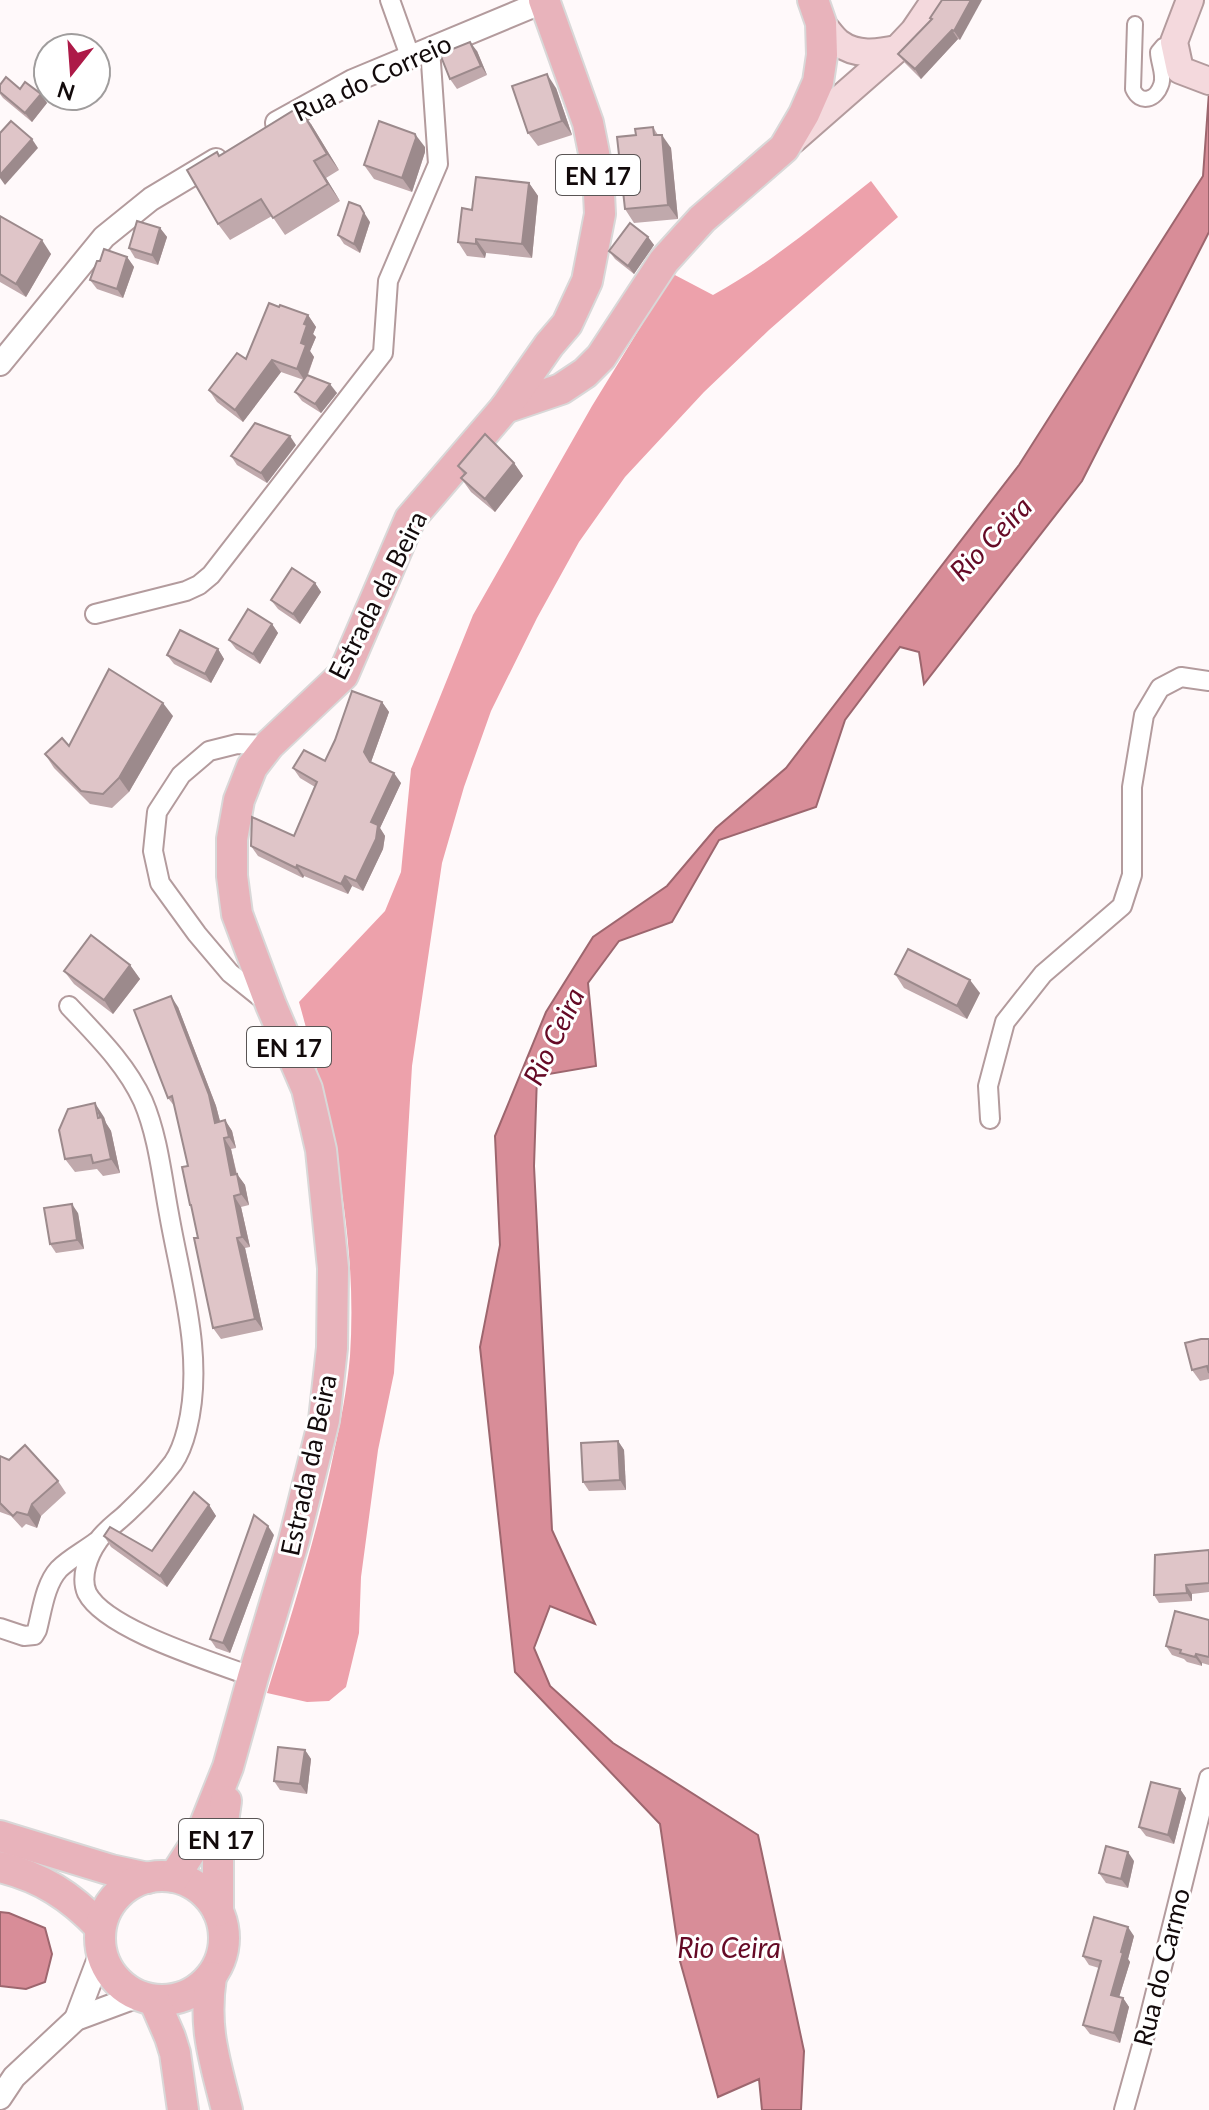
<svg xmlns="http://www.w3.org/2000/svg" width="1209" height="2110" viewBox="0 0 1209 2110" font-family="Lato,sans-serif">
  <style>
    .forest { fill: #eda1ab }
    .water { fill: #d88d98; stroke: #9d666e; stroke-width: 2 }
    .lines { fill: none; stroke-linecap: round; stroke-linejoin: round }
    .pedestrian-casing { stroke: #b39b9d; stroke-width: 18 }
    .minor-casing { stroke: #b39b9d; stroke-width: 22 }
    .tertiary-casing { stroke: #b39b9d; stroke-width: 26 }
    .secondary-casing { stroke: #b39b9d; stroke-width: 30 }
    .primary-casing { stroke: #d9d8d8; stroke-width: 34 }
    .pedestrian { stroke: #fff; stroke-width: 14 }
    .minor { stroke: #fff; stroke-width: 18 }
    .tertiary { stroke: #fff; stroke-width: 22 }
    .secondary { stroke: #f4d9dd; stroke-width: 26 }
    .primary { stroke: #e8b3bb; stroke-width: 30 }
    .wall { fill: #c0a9ac }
    .shaded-wall { fill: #9c8a8c }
    .building { fill: #dfc5c8; stroke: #9c8a8c; stroke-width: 2 }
    .labels { text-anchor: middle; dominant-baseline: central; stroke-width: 6; stroke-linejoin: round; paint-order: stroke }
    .shield { fill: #fff; stroke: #595454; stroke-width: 2 }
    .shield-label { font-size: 24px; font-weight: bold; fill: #120a0b }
    .street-label { font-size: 26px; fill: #120a0b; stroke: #fff }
    .water-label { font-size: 28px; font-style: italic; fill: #650a26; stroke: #fff }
  </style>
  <rect width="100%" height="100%" fill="#fff9fa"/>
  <path class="forest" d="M871,181L898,217L769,330L704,392L625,477L579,542L537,618L491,711L464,787L442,863L412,1066L394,1373L378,1450L361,1577L359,1633L346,1687L329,1701L307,1702L267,1693C292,1613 317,1535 334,1452C341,1421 347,1389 350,1356C358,1236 331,1117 299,1002L385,911L401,872L411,769L473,615L592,406L673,274L713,295C767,266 823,219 871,181Z"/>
  <g class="water">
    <polygon points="1209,92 1209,232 1082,481 924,684 919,652 900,647 845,720 816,807 719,840 672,922 619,941 588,983 596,1066 537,1076 534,1166 552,1530 595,1624 550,1606 534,1648 550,1686 613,1743 758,1835 804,2051 801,2110 762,2110 759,2079 718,2097 680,1961 660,1824 515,1672 480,1347 500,1245 495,1136 546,1012 593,937 667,886 716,828 786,768 1019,465 1203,176"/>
    <polygon points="0,1912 9,1913 45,1928 52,1954 45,1982 26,1989 0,1986"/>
  </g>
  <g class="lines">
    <g class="pedestrian-casing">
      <path id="pedestrian" d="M1135,24L1133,89C1140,105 1156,100 1161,85C1165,75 1158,62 1158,52L1163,46L1174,42"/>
    </g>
    <g class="minor-casing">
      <g id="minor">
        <polyline points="390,0 410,56"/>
        <polyline points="95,614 186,591 199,585 211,575 383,353 388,281 438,164 430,48"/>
        <polyline points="265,1001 230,973 197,934 160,883 153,851 157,812 181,775 209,751 237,744 269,745"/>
        <path d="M69,1006C97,1036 126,1064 143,1101C158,1136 162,1177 169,1214C181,1283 205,1358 187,1429C184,1441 180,1453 173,1463C160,1480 144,1497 128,1512C119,1521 105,1530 98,1541C88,1555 80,1577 87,1593C106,1630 214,1662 253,1677"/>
        <polyline points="990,1119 988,1086 1005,1022 1043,974 1122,906 1132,875 1132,787 1144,715 1160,688 1181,677 1209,681"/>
        <path d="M0,1628L24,1636L34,1635L37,1630C42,1611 45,1584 59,1569C69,1559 84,1551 96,1542"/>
        <polyline points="1124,2110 1146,2031 1209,1778"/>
      </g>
    </g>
    <g class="tertiary-casing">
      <g id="tertiary">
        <polyline points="277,123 353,81 545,1"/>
        <polyline points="0,364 104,237 151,199 216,160"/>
        <polyline points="76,2019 101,1953"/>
        <polyline points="0,2098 14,2077 76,2019 138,1996"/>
      </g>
    </g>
    <g class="secondary-casing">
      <g id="secondary">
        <polyline points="1190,0 1174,42 1180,70 1209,81"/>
        <path d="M821,23C827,29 832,38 839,43C856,56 878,53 897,49"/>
        <polyline points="793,140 897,49 914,31 935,0"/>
      </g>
    </g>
    <g class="primary-casing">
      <g id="primary">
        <polyline points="505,408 561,389 585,373 601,357 664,261 702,219 784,148 804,114 818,82 822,55 821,23 813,0"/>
        <polyline points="0,1836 111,1870 148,1878"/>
        <path d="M0,1867C41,1877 71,1896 100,1927"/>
        <circle cx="162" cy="1938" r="62"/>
        <polyline points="174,1877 200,1837 228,1767 253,1677 294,1540 324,1420 332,1348 333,1268 321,1150 307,1089 271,1005 237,914 232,876 232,839 239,800 252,767 269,745 343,675 410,519 505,408 549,345 567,324 587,281 600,214 598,173 588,123 544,0"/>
        <polyline points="218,1911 218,1856 226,1801"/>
        <path d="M211,1977C203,2029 215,2061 227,2110"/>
        <polyline points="154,2000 170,2037 175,2053 183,2110"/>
      </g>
    </g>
    <use href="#pedestrian" class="pedestrian"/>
    <use href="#minor" class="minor"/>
    <use href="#tertiary" class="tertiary"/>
    <use href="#secondary" class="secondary"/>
    <use href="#primary" class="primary"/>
  </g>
  <g class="wall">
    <polygon points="942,0 960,40 958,39 921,79 905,63 898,54 931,20 930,18"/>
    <polygon points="477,51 487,75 457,89 450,79"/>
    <polygon points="0,85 41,94 47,103 32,122 3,98 0,94"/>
    <polygon points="556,88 572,135 538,146 528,133"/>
    <polygon points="311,124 339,170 326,178 340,201 285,235 272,216 230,240 218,224 219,156"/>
    <polygon points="653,127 658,135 671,148 678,219 634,223 625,209 636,135"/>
    <polygon points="425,147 425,152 412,192 374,179 364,165"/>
    <polygon points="529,183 538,196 532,258 486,253 485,258 467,256 458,242 472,210"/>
    <polygon points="0,216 51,254 26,297 0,282"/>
    <polygon points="370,222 360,253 344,244 338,235"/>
    <polygon points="160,228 167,237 158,265 135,258 129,248"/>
    <polygon points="648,237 654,245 634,274 615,259 609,251"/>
    <polygon points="127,257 134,267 123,298 97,289 90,280"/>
    <polygon points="308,315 316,327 313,334 316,337 310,351 314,357 308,375 337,393 321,413 302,401 295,392 304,380 281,372 243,422 217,402 209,390 246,359"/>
    <polygon points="296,445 267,483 237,465 231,456"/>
    <polygon points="514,463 523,476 495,512 471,492 461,478 464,475 458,466"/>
    <polygon points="315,583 321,592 300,624 278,609 271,600"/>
    <polygon points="272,624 278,633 260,664 236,649 229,640"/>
    <polygon points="218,649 224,659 211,683 174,664 167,655"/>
    <polygon points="382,702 389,712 371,762 401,783 380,828 385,836 383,849 363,891 352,886 348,894 304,876 303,878 258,856 251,846 294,836 315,787 300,778 293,768 325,761"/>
    <polygon points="173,716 129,792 112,808 90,804 54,768 45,754"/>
    <polygon points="130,965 140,979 113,1014 74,984 64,971"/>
    <polygon points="895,974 980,993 967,1019 904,988"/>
    <polygon points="178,1007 216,1106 220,1121 225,1120 232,1131 236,1148 231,1149 237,1174 245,1185 249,1205 241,1207 250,1247 245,1248 263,1330 221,1339 213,1328 198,1238 192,1208 190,1205 188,1166 175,1107 168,1098"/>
    <polygon points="104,1117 106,1123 111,1131 120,1173 103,1176 97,1169 75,1172 65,1159"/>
    <polygon points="78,1213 84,1249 56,1253 50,1244"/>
    <polygon points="1209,1339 1209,1379 1200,1381 1192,1370"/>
    <polygon points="618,1441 624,1450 626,1490 589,1491 583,1482"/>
    <polygon points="0,1456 58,1481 66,1493 41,1516 37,1528 26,1524 22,1528 11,1516 0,1512"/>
    <polygon points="209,1505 216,1516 167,1587 111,1547 104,1536 152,1551"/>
    <polygon points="274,1535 230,1653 216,1648 210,1639"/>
    <polygon points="1209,1550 1209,1592 1192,1594 1192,1601 1159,1603 1154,1595"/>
    <polygon points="1209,1620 1209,1665 1202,1663 1202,1666 1187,1662 1184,1659 1172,1655 1166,1646"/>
    <polygon points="305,1750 311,1759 307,1794 280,1790 274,1781"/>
    <polygon points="1180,1789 1186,1798 1174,1844 1146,1836 1139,1827"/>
    <polygon points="1134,1861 1128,1888 1106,1883 1099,1873"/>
    <polygon points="1134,1936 1128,1959 1130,1962 1119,1997 1123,1998 1129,2007 1120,2043 1090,2034 1083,2025 1099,1968 1089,1965 1083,1956"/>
  </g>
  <g class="shaded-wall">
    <polygon points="971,0 982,0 960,40 954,31"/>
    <polygon points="952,30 958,39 921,79 915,69"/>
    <polygon points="470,42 477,51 487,75 481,66"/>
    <polygon points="547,74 556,88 572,135 562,121"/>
    <polygon points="41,94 47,103 32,122 25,113"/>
    <polygon points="299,107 311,124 339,170 327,154"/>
    <polygon points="415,134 425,147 425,152 412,192 402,178"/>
    <polygon points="662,135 671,148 678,219 668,205"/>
    <polygon points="32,139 38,148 5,185 0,178 0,175"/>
    <polygon points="314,161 326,178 340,201 328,184"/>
    <polygon points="529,183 538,196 532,258 522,244"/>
    <polygon points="360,206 370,222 360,253 354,244"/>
    <polygon points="160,228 167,237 158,265 152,255"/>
    <polygon points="648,237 654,245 634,274 628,266"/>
    <polygon points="476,239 486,253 485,258 476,244"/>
    <polygon points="42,240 51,254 26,297 16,284"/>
    <polygon points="127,257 134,267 123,298 117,289"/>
    <polygon points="308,315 316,327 313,334 316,337 310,351 314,357 305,381 297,369 304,324"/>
    <polygon points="272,360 281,372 243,422 235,410"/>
    <polygon points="330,384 337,393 321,413 315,404"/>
    <polygon points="290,436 296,445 267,483 261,473"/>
    <polygon points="514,463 523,476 495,512 485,499"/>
    <polygon points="315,583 321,592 300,624 293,614"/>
    <polygon points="272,624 278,633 260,664 253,654"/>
    <polygon points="218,649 224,659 211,683 205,674"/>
    <polygon points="382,702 389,712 371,762 377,772 364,752"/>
    <polygon points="163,703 173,716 129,792 119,778"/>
    <polygon points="394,773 401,783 380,828 385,836 383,849 363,891 356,881 371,822"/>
    <polygon points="297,865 304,876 303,878 296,868"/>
    <polygon points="345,876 352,886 348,894 341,884"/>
    <polygon points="130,965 140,979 113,1014 104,1000"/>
    <polygon points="970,980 980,993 967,1019 957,1006"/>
    <polygon points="171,996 178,1007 216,1106 223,1133 215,1123"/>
    <polygon points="95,1103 104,1117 106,1123 111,1131 120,1173 111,1159"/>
    <polygon points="225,1120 232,1131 236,1148 229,1137"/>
    <polygon points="224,1138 231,1149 239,1186 231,1175"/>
    <polygon points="237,1174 245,1185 249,1205 241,1194"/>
    <polygon points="234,1196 241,1207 250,1247 242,1237"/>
    <polygon points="72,1204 78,1213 84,1249 77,1240"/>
    <polygon points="237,1238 245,1248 263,1330 255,1319"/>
    <polygon points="618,1441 624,1450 626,1490 620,1480"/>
    <polygon points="32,1504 41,1516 37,1528 28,1515"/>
    <polygon points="209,1505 216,1516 167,1587 160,1576"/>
    <polygon points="268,1526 274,1535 230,1653 223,1643"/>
    <polygon points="1186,1585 1192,1594 1192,1601 1187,1593"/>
    <polygon points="1196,1654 1202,1663 1202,1666 1195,1657"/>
    <polygon points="305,1750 311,1759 307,1794 300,1784"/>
    <polygon points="1180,1789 1186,1798 1174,1844 1168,1835"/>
    <polygon points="1128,1852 1134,1861 1128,1888 1121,1879"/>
    <polygon points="1128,1927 1134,1936 1128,1959 1130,1962 1117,2004 1111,1995"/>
    <polygon points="1123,1998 1129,2007 1120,2043 1114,2033"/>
  </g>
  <g class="building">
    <polygon points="942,0 971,0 954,31 952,30 915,69 898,54 932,19 930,18"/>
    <polygon points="470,42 481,66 450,79 440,54"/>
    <polygon points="547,74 562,121 528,133 512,86"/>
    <polygon points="6,77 20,89 25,82 41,94 25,113 0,92 0,85"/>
    <polygon points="299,107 327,154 314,161 328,184 273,218 261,199 218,224 187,170 217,152 219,156"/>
    <polygon points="11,121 32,139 0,175 0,133"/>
    <polygon points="379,121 415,134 416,138 402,178 364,165"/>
    <polygon points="653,127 654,135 662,135 668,205 625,209 617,137 636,135 635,129"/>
    <polygon points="476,177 529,183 522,244 476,239 476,244 458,242 462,208 472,210"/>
    <polygon points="349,202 360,206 364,213 354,244 338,235"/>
    <polygon points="0,216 42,240 16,284 0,274"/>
    <polygon points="137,221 160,228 152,255 129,248"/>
    <polygon points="630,223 648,237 628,266 609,251"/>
    <polygon points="104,249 127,257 117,289 90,280 97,261 100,261"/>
    <polygon points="269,303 279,307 280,305 308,315 304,324 307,325 301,343 306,345 297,369 272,360 235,410 209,390 237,353 246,359"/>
    <polygon points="307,375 330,384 315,404 295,392"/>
    <polygon points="255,423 290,436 261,473 231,456"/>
    <polygon points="485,434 514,463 485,499 461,478 466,473 458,466"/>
    <polygon points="292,568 315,583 293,614 271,600"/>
    <polygon points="248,609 272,624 253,654 229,640"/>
    <polygon points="180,630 218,649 205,674 167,655"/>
    <polygon points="109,669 163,703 119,778 103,794 81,791 45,754 62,738 69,746"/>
    <polygon points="352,691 382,702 364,752 370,762 394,773 371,822 378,825 376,839 356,881 345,876 341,884 297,865 296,868 251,846 252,817 294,836 317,782 293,768 304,750 325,761 335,740"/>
    <polygon points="91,935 130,965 104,1000 64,971"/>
    <polygon points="908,949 970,980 957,1006 895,974"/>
    <polygon points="171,996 209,1095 215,1123 225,1120 229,1137 224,1138 231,1175 237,1174 241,1194 234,1196 242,1237 237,1238 255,1319 213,1328 194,1238 198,1238 191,1205 190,1205 182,1167 188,1166 172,1096 168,1098 134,1010"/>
    <polygon points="95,1103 98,1118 102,1117 111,1159 93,1163 91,1155 65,1159 59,1130 68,1109"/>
    <polygon points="72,1204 77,1240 50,1244 44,1208"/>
    <polygon points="1201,1339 1209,1339 1209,1373 1207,1366 1192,1370 1185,1343"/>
    <polygon points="618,1441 620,1480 583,1482 581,1443"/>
    <polygon points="25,1445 58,1481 32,1504 28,1515 17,1512 13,1516 0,1503 0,1456 9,1460"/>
    <polygon points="194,1492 209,1505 160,1576 104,1536 110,1527 152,1551"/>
    <polygon points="254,1515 268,1526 223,1643 210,1639"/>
    <polygon points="1209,1550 1209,1583 1186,1585 1187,1593 1154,1595 1155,1555"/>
    <polygon points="1175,1611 1209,1620 1209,1657 1196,1654 1195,1657 1180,1653 1181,1650 1166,1646"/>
    <polygon points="278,1747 305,1750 300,1784 274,1781"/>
    <polygon points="1151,1782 1180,1789 1168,1835 1139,1827"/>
    <polygon points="1106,1846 1128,1852 1121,1879 1099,1873"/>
    <polygon points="1094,1917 1128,1927 1121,1952 1123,1953 1111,1995 1123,1998 1114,2033 1083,2025 1101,1961 1083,1956"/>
  </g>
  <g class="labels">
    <g class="shield">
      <rect x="556" y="155" width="84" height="40" rx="6"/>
      <rect x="247" y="1027" width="84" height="40" rx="6"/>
      <rect x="179" y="1819" width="84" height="40" rx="6"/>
    </g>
    <g class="shield-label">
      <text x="598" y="175">EN 17</text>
      <text x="289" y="1047">EN 17</text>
      <text x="221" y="1839">EN 17</text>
    </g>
    <g class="street-label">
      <text transform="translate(372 77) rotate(-25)">Rua do Correio</text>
      <text transform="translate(377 595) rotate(-63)">Estrada da Beira</text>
      <text transform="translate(308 1465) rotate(-78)">Estrada da Beira</text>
      <text transform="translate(1161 1967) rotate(-76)">Rua do Carmo</text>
    </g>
    <g class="water-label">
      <text transform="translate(990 538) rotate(-46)">Rio Ceira</text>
      <text transform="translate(553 1036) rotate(-64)">Rio Ceira</text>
      <text x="729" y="1947">Rio Ceira</text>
    </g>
  </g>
  <g transform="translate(72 72) rotate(197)"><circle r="38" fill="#ffffff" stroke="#a09d9d" stroke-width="2"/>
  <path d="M0-6L14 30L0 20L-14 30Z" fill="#ad1a48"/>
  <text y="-12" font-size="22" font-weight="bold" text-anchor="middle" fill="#120a0b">N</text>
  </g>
</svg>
